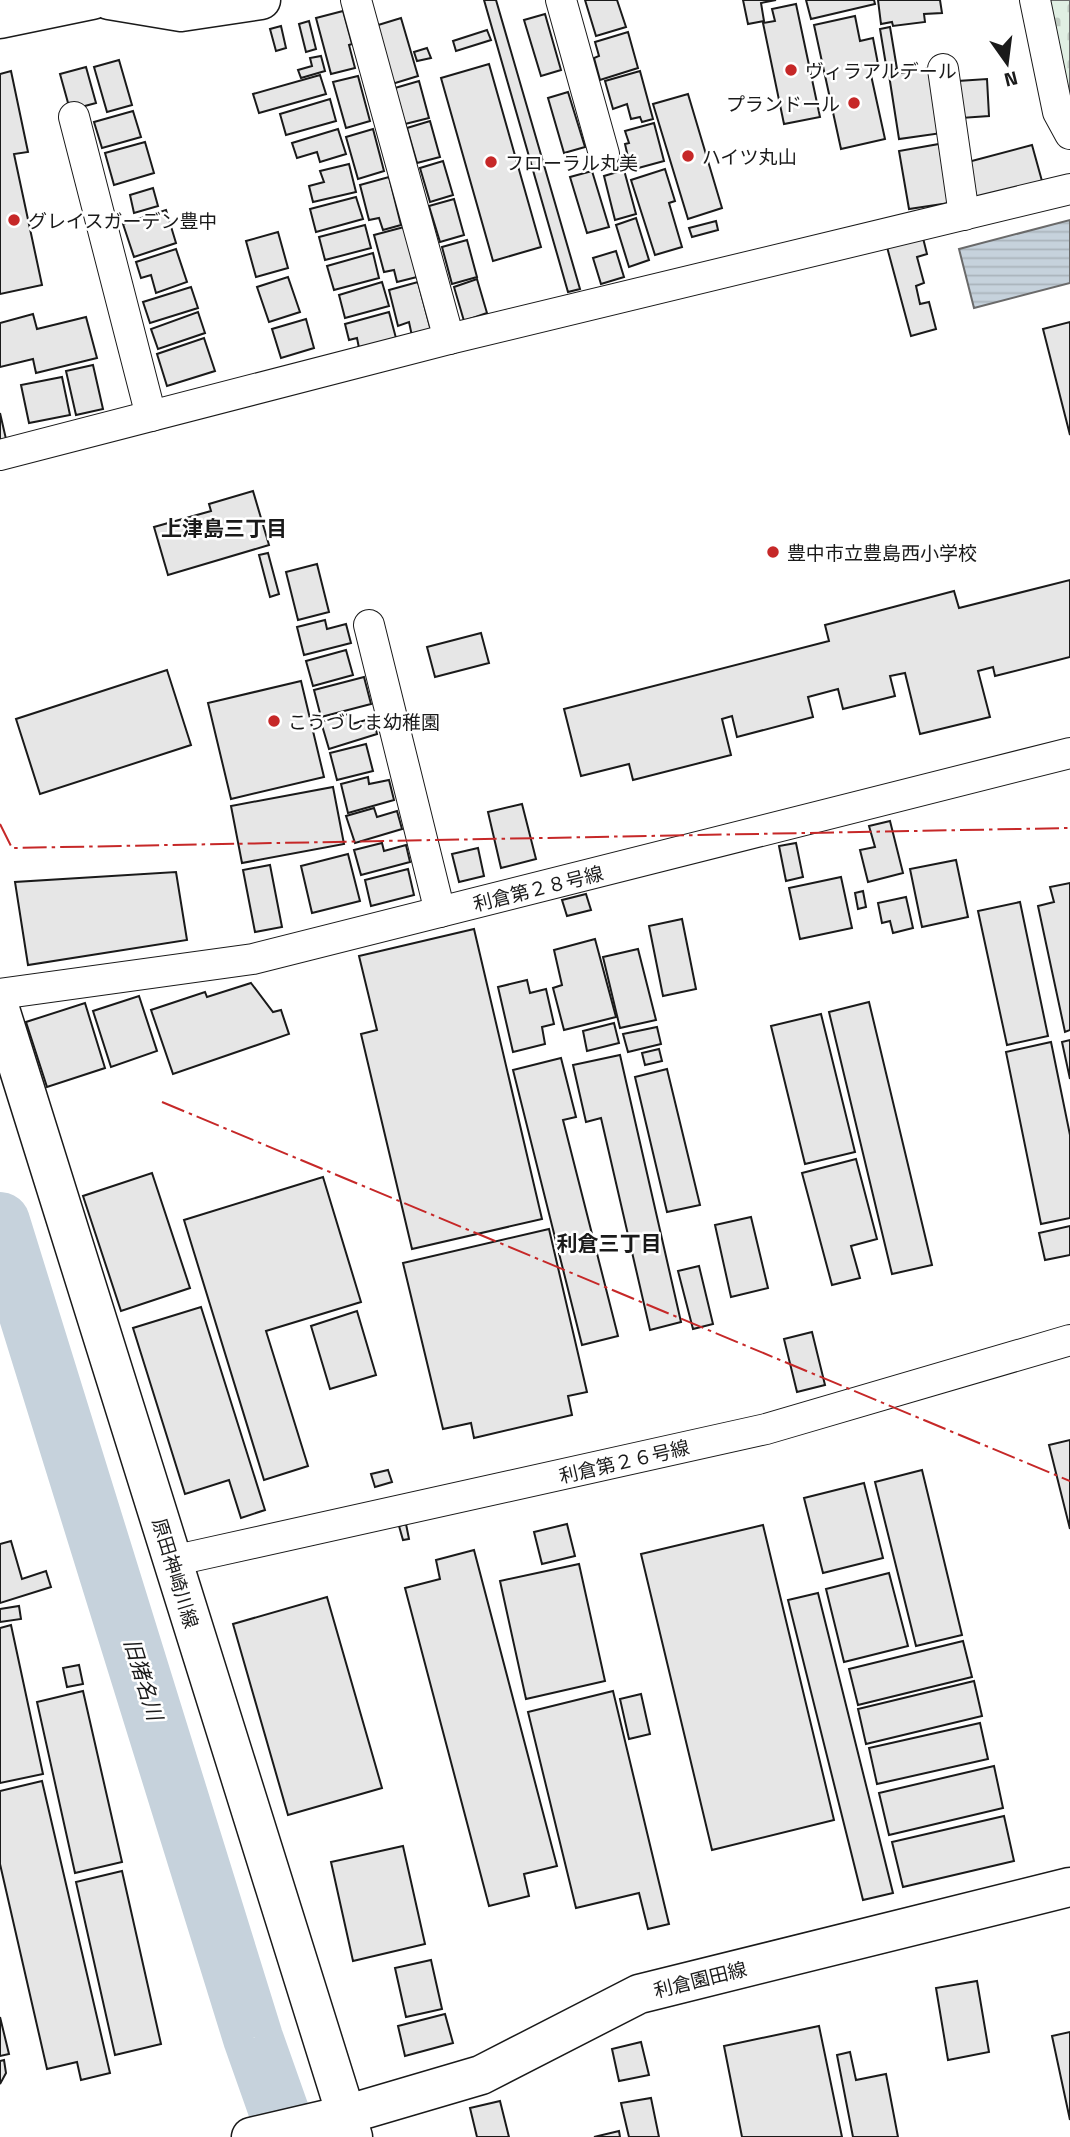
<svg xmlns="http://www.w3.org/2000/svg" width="1070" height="2137" viewBox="0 0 1070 2137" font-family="'Titillium Web','Noto Sans JP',sans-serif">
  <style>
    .cemetery { fill: url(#cemetery-stones); stroke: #6a6a6a; stroke-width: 2 }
    .water { fill: url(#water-rules); stroke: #6a6a6a; stroke-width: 2 }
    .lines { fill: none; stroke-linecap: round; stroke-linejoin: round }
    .river { stroke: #c6d2dc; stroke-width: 60 }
    .building { fill: #e6e6e6; stroke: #1a1a1a; stroke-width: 2 }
    .street-casing { stroke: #1a1a1a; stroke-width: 32 }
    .secondary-casing { stroke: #1a1a1a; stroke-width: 41 }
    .street { stroke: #fff; stroke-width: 30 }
    .secondary { stroke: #fff; stroke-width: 38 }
    .power { stroke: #c62828; stroke-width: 2; stroke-dasharray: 24 5 3.5 5; stroke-linecap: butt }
    .poi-dot { fill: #c62828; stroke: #fff; stroke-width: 2.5 }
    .labels { text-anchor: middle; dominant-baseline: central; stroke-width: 5; stroke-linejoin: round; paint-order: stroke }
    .poi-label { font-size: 19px; fill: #1a1a1a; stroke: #fff; text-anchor: start }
    .street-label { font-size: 19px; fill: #1a1a1a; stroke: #fff }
    .neighbourhood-label { font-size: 21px; font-weight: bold; fill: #1a1a1a; stroke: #fff }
    .water-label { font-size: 21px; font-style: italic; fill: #1a1a1a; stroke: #fff }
  </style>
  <defs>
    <pattern id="cemetery-stones" width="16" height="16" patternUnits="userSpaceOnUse" patternTransform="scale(1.75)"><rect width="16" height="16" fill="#e0efe3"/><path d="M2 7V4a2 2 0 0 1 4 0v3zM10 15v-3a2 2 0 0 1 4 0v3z" fill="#c0ccc2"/></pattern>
    <pattern id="water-rules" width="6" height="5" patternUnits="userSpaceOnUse" patternTransform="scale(1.75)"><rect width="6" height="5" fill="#c6d2dc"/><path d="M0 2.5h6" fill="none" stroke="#aab4bc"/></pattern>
  </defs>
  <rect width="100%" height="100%" fill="#fff"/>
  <polygon class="cemetery" points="1045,0 1070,0 1070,107"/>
  <polygon class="water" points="1070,220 1070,283 974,308 959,249"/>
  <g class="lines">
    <polyline class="river" points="0,1222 253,2038 288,2137"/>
  </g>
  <g class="building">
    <polygon points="484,0 496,0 580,289 568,292"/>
    <polygon points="585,0 617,0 626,27 596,36"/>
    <polygon points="743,0 776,0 761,3 764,21 748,24"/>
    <polygon points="806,0 874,0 875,4 811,19"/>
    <polygon points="878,0 940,0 942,13 924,14 925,22 893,26 892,22 881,24"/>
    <polygon points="796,4 820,117 784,124 763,23 775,21 772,9"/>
    <polygon points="343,11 352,44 349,45 355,68 331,74 316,18"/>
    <polygon points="545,14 561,70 541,76 524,20"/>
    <polygon points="855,16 860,41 873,38 878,64 869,66 885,139 841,149 814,25"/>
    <polygon points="401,18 418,76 392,84 375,26"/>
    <polygon points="309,21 316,49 306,52 299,24"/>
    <polygon points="281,26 286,48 276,51 270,29"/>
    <polygon points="890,27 897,69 887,71 880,29"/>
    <polygon points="487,30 491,40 456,51 453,41"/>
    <polygon points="628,32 638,68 600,80 594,58 599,56 595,42"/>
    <polygon points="427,48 431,58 417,61 414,52"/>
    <polygon points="321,56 325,71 301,78 298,70 312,66 310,58"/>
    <polygon points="119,60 132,105 107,112 94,67"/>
    <polygon points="489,64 541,247 493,261 441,78"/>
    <polygon points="86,67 96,103 70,110 60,74"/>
    <polygon points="931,68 942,133 899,139 889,75"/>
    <polygon points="11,71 28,152 14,154 42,285 0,294 0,74"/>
    <polygon points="640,71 653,119 642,122 640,117 631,119 627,104 613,109 605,81"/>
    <polygon points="320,75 326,94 259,113 253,94"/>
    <polygon points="358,76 370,121 346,128 333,82"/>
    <polygon points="987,79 989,116 961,118 958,81"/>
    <polygon points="419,81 429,118 405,124 395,88"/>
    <polygon points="568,92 585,147 564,153 548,98"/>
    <polygon points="688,94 722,208 688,219 653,104"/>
    <polygon points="330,99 336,121 286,135 280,114"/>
    <polygon points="133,111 141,137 102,148 94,122"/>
    <polygon points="430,121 440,157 417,163 407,128"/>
    <polygon points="654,123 664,161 631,170 625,144 629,143 625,131"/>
    <polygon points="338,129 346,154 320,162 317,152 297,158 292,143"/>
    <polygon points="373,129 384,171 358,179 346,137"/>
    <polygon points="145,142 154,173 114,185 105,153"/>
    <polygon points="939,144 949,203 909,209 899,151"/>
    <polygon points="1032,145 1042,181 977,199 968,162"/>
    <polygon points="443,161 453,195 430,202 420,168"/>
    <polygon points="349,164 356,192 313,202 309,186 324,182 320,171"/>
    <polygon points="665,169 675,201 669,203 682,247 655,255 631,180"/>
    <polygon points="624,170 636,214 615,220 604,176"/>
    <polygon points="592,171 609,227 587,233 570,177"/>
    <polygon points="389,177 401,225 383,230 379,218 369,220 360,185"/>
    <polygon points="153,188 158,206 134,213 130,195"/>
    <polygon points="356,197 363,219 316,232 310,209"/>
    <polygon points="454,199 464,235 440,242 429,206"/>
    <polygon points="166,210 176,243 134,257 123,224"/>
    <polygon points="636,218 649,260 629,267 616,225"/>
    <polygon points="716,221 718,230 692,237 689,228"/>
    <polygon points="365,225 371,248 325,260 319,237"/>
    <polygon points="404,227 417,277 397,282 394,270 384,272 374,235"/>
    <polygon points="278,232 288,268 256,277 246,241"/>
    <polygon points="923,238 927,254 917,257 924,283 916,286 920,304 929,302 936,329 911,336 887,247"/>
    <polygon points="467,240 477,277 452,284 442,247"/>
    <polygon points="176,249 187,282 156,293 151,275 141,278 136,262"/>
    <polygon points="616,251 624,277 601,284 593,258"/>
    <polygon points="373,253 379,278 334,290 327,266"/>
    <polygon points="288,277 300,312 269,322 257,287"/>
    <polygon points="477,279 487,313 464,321 454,287"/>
    <polygon points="382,282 389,306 345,318 339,295"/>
    <polygon points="418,282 431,331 412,336 409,322 398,326 389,290"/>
    <polygon points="191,287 198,308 150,323 143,302"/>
    <polygon points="198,312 205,333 158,349 151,329"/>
    <polygon points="389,312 396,338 359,348 357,338 349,340 345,324"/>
    <polygon points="33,314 37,329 86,317 97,358 36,373 33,359 0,367 0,323"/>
    <polygon points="306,319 314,348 281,358 272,329"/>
    <polygon points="1070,322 1070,435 1043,329"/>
    <polygon points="204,338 215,371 167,386 157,354"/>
    <polygon points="93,365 103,409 76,415 66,371"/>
    <polygon points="62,377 70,415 29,423 21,385"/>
    <polygon points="0,413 6,439 0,441"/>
    <polygon points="253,491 269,545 168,575 154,527 211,511 209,504"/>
    <polygon points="268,553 279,594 270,597 259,555"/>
    <polygon points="317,564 329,612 298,620 286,572"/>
    <polygon points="1070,580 1070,657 995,676 993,667 978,671 990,717 920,734 905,673 890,676 895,696 843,709 838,689 808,697 813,717 737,737 732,716 722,719 731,755 633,780 629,764 581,776 564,709 829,641 825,625 954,591 959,608"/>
    <polygon points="325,620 327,629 346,624 351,643 304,655 297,627"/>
    <polygon points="481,633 489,663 435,677 427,647"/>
    <polygon points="346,650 353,675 313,686 306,661"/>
    <polygon points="167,670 191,745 40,794 16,719"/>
    <polygon points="364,677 371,704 321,717 314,690"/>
    <polygon points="301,681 324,777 231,799 208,703"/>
    <polygon points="349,714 352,724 373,718 377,734 329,749 321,722"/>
    <polygon points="366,744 373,771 337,780 330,753"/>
    <polygon points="368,777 369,784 389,780 394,800 348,813 341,784"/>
    <polygon points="333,787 344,844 242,863 231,806"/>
    <polygon points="522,804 536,859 501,868 488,812"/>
    <polygon points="374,808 377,817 397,811 402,829 355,843 346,816"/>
    <polygon points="890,821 903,873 868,882 860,850 875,847 869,826"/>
    <polygon points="382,843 384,851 406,845 410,862 361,875 354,850"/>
    <polygon points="796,843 803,877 786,881 779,846"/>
    <polygon points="478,848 484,876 459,882 452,854"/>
    <polygon points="348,854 360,901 312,913 301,866"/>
    <polygon points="956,860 968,917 922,927 910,869"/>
    <polygon points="270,865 282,927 255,932 243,870"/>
    <polygon points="408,869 414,895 371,906 365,880"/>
    <polygon points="176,872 187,940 28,965 15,882"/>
    <polygon points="841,877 852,928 800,939 789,888"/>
    <polygon points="1070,883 1070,1030 1065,1032 1038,906 1054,902 1050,887"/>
    <polygon points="863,891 866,907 858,909 855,893"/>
    <polygon points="586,894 591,910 567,916 562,900"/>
    <polygon points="906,897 913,928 893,933 890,921 882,923 878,903"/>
    <polygon points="1020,902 1048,1036 1007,1045 978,911"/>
    <polygon points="682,919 696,989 663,996 649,926"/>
    <polygon points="474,929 542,1219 412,1249 361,1034 377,1030 359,956"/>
    <polygon points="595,939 616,1017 564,1030 553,988 562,985 554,950"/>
    <polygon points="638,949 656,1020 620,1028 603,957"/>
    <polygon points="527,980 530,993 546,989 554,1024 542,1027 545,1044 513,1052 498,987"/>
    <polygon points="251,983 273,1012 281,1010 289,1034 173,1074 151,1010 205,992 207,997"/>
    <polygon points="139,996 157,1051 111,1067 93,1011"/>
    <polygon points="869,1002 932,1265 892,1274 829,1012"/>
    <polygon points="85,1003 105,1068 47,1087 26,1022"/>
    <polygon points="821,1014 855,1152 805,1164 771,1026"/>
    <polygon points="614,1023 619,1043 587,1051 583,1031"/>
    <polygon points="657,1027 661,1044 628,1052 623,1034"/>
    <polygon points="1070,1040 1070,1079 1062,1042"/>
    <polygon points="1051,1042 1070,1135 1070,1218 1041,1224 1006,1052"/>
    <polygon points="659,1049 662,1061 645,1065 642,1053"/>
    <polygon points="620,1055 681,1322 650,1330 601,1118 586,1122 573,1065"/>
    <polygon points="561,1058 576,1117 563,1120 618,1336 582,1345 513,1070"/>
    <polygon points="667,1069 700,1205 667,1212 635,1077"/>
    <polygon points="856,1159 877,1239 851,1246 860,1278 832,1285 802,1173"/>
    <polygon points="152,1173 190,1288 121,1311 83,1196"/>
    <polygon points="323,1177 361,1302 266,1331 308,1466 264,1480 184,1220"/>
    <polygon points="751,1217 768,1288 731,1297 715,1225"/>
    <polygon points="1070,1226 1070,1255 1045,1260 1039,1233"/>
    <polygon points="549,1229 587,1392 568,1396 572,1415 474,1438 471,1423 443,1429 403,1263"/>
    <polygon points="699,1266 713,1324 693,1329 678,1271"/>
    <polygon points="201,1307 265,1510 241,1518 229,1480 185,1494 133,1328"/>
    <polygon points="357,1311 376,1375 330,1389 311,1326"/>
    <polygon points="812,1332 825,1385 797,1392 784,1339"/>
    <polygon points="1070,1440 1070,1529 1049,1445"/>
    <polygon points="388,1470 392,1482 375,1487 371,1474"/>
    <polygon points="922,1470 962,1635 916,1646 875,1482"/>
    <polygon points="864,1483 883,1558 823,1573 804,1498"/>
    <polygon points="406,1524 409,1539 403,1540 399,1526"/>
    <polygon points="567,1524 575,1556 542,1564 534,1532"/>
    <polygon points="763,1525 834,1820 712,1850 641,1554"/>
    <polygon points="11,1541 22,1579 46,1571 51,1587 0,1603 0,1544"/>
    <polygon points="474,1550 557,1866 524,1874 529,1896 489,1906 405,1588 440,1579 436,1560"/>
    <polygon points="579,1564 605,1681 526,1699 500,1581"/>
    <polygon points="889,1573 908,1646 844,1662 826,1589"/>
    <polygon points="818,1593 893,1893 863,1900 788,1600"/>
    <polygon points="327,1597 382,1788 288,1815 233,1624"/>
    <polygon points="19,1606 21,1619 0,1622 0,1609"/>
    <polygon points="11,1625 43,1774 0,1783 0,1628"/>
    <polygon points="963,1641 972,1677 858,1705 849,1669"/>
    <polygon points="79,1665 83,1684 67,1687 63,1668"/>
    <polygon points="974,1681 982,1716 866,1744 858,1709"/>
    <polygon points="83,1691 122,1862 75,1873 37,1702"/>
    <polygon points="613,1691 669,1924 648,1929 639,1893 576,1908 528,1712"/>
    <polygon points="641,1694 650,1734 629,1739 620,1699"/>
    <polygon points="980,1723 988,1759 877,1784 869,1748"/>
    <polygon points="994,1766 1003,1808 889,1835 879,1793"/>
    <polygon points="42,1781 110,2073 81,2080 77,2062 47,2069 0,1864 0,1791"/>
    <polygon points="1004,1816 1014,1861 903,1887 892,1842"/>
    <polygon points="403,1846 425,1944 353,1961 331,1862"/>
    <polygon points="122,1871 161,2044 115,2055 76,1882"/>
    <polygon points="431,1960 442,2009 406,2017 395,1968"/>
    <polygon points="977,1981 989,2052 948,2060 936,1988"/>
    <polygon points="445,2014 453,2043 405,2056 398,2026"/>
    <polygon points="0,2017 9,2054 0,2056"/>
    <polygon points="819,2026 842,2137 742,2137 724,2046"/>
    <polygon points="1070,2032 1070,2120 1052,2036"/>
    <polygon points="641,2042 649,2075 619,2081 612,2049"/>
    <polygon points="850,2052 856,2080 886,2074 898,2137 853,2137 837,2055"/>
    <polygon points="4,2060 6,2073 0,2084 0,2061"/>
    <polygon points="651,2098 659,2137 629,2137 621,2103"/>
    <polygon points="500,2101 509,2137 477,2137 470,2108"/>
    <polygon points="619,2131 620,2137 594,2137"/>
  </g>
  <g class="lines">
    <g class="street-casing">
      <g id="street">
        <polyline points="356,0 449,339"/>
        <polyline points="561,0 604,154"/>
        <polyline points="1035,0 1058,112 1070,134"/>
        <polyline points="943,69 964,215"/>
        <polyline points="74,117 151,416"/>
        <polyline points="0,455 449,339 1070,189"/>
        <polyline points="369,625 440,912"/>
        <polyline points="0,994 253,959 1070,753"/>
        <polyline points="172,1561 766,1429 1070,1340"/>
      </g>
    </g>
    <g class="secondary-casing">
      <g id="secondary">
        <polyline points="109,0 181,12 261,0"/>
        <polyline points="0,19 92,0"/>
        <polyline points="0,1009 353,2137"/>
        <polyline points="251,2137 345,2115 481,2075 639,1994 1070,1887"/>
      </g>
    </g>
    <use href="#street" class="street"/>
    <use href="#secondary" class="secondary"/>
    <g class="power">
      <polyline points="0,824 12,848 1070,828"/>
      <polyline points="162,1102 1070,1481"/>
    </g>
  </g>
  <g class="poi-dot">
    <circle cx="791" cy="70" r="7"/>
    <circle cx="854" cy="103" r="7"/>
    <circle cx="688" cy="156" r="7"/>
    <circle cx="491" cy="162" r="7"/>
    <circle cx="14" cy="220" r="7"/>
    <circle cx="773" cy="552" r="7"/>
    <circle cx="274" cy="721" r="7"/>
  </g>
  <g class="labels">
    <g class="poi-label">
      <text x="805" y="70">ヴィラアルデール</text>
      <text x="840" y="103" text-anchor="end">プランドール</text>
      <text x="702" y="156">ハイツ丸山</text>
      <text x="505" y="162">フローラル丸美</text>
      <text x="28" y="220">グレイスガーデン豊中</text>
      <text x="787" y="552">豊中市立豊島西小学校</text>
      <text x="288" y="721">こうづしま幼稚園</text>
    </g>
    <g class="street-label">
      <text transform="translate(538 888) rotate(-14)">利倉第２８号線</text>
      <text transform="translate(624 1461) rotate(-13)">利倉第２６号線</text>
      <text transform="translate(176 1573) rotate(73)">原田神崎川線</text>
      <text transform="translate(700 1979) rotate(-14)">利倉園田線</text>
    </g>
    <g class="neighbourhood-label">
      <text x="224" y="528">上津島三丁目</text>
      <text x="609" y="1243">利倉三丁目</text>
    </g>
    <g class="water-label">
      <text transform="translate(144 1679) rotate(73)">旧猪名川</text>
    </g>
  </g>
  <g transform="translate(1007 63) rotate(166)" stroke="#ffffff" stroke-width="5" paint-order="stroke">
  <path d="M0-5L12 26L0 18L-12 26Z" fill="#1a1a1a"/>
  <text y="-10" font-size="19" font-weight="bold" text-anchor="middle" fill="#1a1a1a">N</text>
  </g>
</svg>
